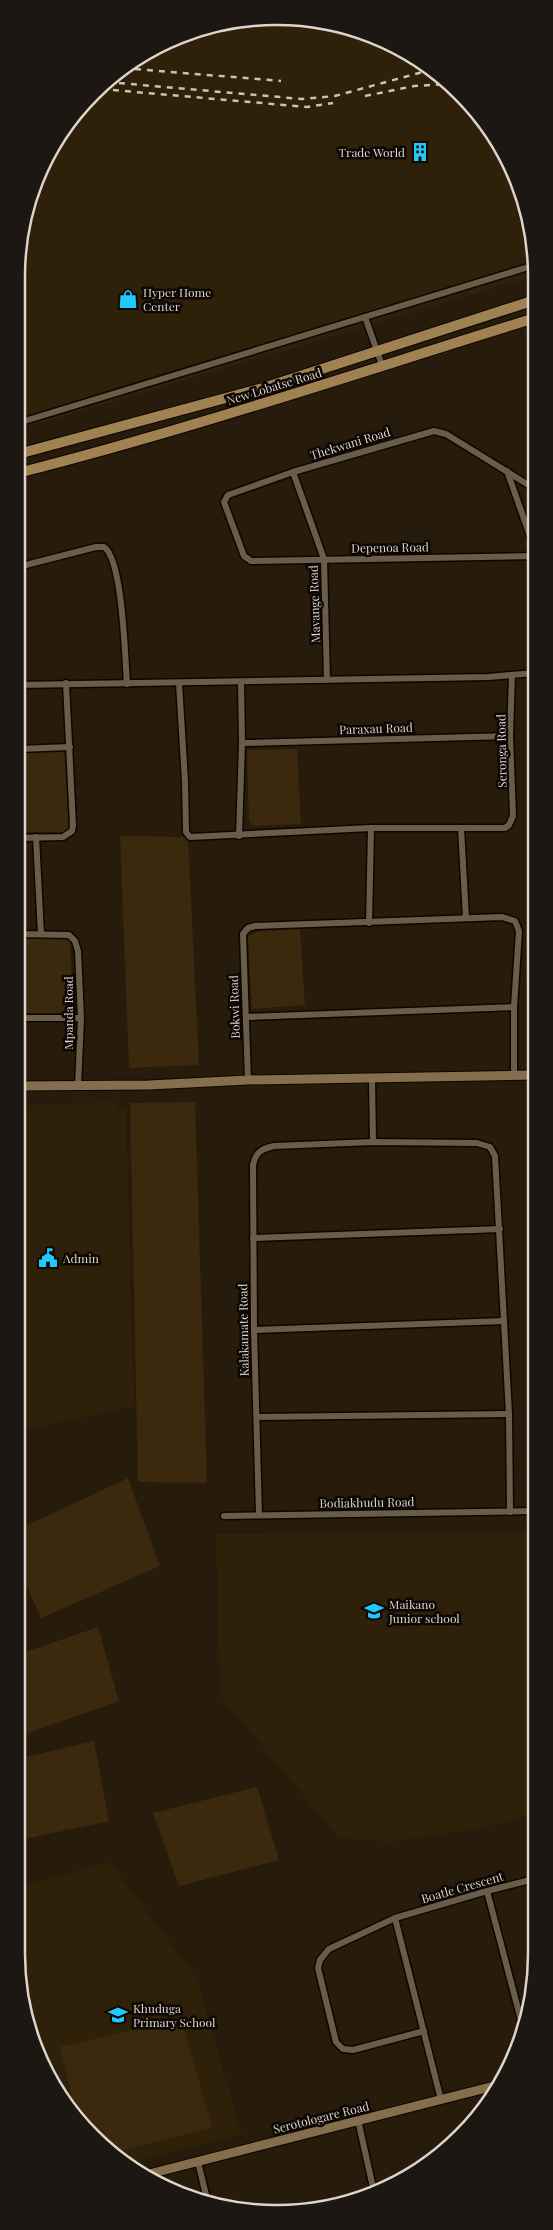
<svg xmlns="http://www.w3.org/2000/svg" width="553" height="2230" viewBox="0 0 553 2230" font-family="'Playfair Display',serif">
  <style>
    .built { fill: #2f2009 }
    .green { fill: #3b290e }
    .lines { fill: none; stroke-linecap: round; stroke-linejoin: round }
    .street-casing { stroke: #0f0600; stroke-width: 9 }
    .secondary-casing { stroke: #0f0600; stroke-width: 11 }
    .primary-casing { stroke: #0f0600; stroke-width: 12 }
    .street { stroke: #695c49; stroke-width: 6 }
    .secondary { stroke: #856e4e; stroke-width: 9 }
    .primary { stroke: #a08152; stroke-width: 10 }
    .rail { stroke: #cac2b7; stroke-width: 2.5; stroke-dasharray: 6 6; stroke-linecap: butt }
    .labels { text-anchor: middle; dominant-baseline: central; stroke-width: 5; stroke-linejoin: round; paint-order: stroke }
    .poi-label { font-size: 12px; fill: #ddd5cb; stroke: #0c0703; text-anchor: start }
    .street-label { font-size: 12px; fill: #ddd5cb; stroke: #0c0703 }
    .rim { fill: none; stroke: #ddd5cb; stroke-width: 2.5 }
  </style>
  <rect width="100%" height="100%" fill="#271b0b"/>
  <g class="built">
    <polygon points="311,19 392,43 461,93 510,162 535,243 535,276 18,430 19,242 51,146 118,70 209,25"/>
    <polygon points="117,1102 118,1108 126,1107 134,1406 17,1432 17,1105"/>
    <polygon points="527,1532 534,1689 534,1815 476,1829 390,1842 339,1838 220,1696 216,1534"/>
    <polygon points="110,1862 196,1977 242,2135 131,2163 81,2125 36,2053 16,1953 16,1887"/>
  </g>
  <g class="green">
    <polygon points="64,748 69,827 65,832 18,832 18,753"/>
    <polygon points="297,749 301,824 255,826 249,822 247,750"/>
    <polygon points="120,836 188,837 199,1065 129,1068"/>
    <polygon points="300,929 305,1005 252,1009 248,936 260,931"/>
    <polygon points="66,935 70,941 73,1010 67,1013 24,1013 21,938"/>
    <polygon points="195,1102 207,1483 138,1482 130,1103"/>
    <polygon points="128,1478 160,1566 41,1618 17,1564 17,1530"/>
    <polygon points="98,1627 119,1701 17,1737 17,1655"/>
    <polygon points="94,1741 109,1821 16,1841 17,1759"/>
    <polygon points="257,1787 279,1860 179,1886 153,1813"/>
    <polygon points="181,2018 212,2128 116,2152 79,2123 60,2047"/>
  </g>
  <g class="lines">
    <g class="street-casing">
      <g id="street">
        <polyline points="365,317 382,365"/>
        <polyline points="18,423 535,265"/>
        <polyline points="507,471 535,550"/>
        <polyline points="293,472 324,559 327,680"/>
        <polyline points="535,556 251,561 244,556 224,502 228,495 293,472 434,431 446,434 535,489"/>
        <path d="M18,567L96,547H104C123,560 125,659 127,684"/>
        <polyline points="179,683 185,781 186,832 190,837 371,828 505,828 509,825 513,816 510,736 512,675"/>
        <polyline points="18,685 488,677 535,673"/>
        <polyline points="242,743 510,736"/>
        <polyline points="18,749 70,747"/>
        <polyline points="461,828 466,918"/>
        <polyline points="239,836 242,743 241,682"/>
        <polyline points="36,837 41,934"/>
        <polyline points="18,838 63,837 72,831 73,826 66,683"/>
        <polyline points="369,923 371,828"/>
        <polyline points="18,934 69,935 75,941 78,951 81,1018 78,1086"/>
        <polyline points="246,1017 514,1007"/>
        <polyline points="17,1018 81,1018"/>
        <polyline points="372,1078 373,1142"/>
        <polyline points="248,1080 243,934 248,928 255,926 502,917 515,921 519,931 514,1007 514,1075"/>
        <polyline points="253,1238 500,1229"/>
        <polyline points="254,1330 504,1321"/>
        <polyline points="257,1417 509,1414"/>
        <path d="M259,1515L254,1330L253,1165C256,1152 261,1149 274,1146L373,1142L477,1143L490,1147L495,1156L509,1414L510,1512"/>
        <polyline points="224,1516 535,1511"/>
        <polyline points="487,1891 522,2024"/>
        <polyline points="395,1918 441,2100"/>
        <polyline points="424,2031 353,2050 343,2049 336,2042 318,1968 320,1960 329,1949 395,1918 487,1891 534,1879"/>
        <polyline points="358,2120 374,2192"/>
        <polyline points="198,2162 207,2199"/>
        <polyline points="373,2188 392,2183"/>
      </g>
    </g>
    <g class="secondary-casing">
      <g id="secondary">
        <polyline points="17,1086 149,1085 248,1080 535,1075"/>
        <polyline points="145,2175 502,2084"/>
      </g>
    </g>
    <g class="primary-casing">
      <g id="primary">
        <polyline points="18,454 263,388 535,300"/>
        <path d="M18,473C192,429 363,371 535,318"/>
      </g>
    </g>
    <use href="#street" class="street"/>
    <use href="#secondary" class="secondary"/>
    <use href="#primary" class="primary"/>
    <g class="rail">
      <polyline points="123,68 281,81"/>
      <polyline points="107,82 302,99 335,96 430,70"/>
      <polyline points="101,89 307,107 333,103"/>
      <polyline points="365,96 414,86 448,84"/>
    </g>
  </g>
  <defs>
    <g id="building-bare" transform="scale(1.5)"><path d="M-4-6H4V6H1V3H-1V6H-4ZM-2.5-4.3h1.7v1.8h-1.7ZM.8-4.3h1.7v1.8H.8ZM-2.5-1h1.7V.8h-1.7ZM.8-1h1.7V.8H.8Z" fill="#1fc9fd" stroke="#0c0703" stroke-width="2.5" paint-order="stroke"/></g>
    <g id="shop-bare" transform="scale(1.5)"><path d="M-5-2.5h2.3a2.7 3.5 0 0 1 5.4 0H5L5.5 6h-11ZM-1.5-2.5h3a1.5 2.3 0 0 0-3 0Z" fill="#1fc9fd" stroke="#0c0703" stroke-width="2.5" paint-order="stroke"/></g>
    <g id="civic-bare" transform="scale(1.5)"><path d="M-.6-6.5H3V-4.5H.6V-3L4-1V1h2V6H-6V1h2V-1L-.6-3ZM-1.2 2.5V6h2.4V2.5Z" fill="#1fc9fd" stroke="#0c0703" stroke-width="2.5" paint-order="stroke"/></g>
    <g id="school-bare" transform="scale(1.5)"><path d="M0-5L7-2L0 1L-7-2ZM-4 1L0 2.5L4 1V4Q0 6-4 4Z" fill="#1fc9fd" stroke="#0c0703" stroke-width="2.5" paint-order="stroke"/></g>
  </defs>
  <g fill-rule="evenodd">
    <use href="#building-bare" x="420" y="152"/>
    <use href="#shop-bare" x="128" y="299"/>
    <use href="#civic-bare" x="48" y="1258"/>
    <use href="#school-bare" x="374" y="1611"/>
    <use href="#school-bare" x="118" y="2015"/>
  </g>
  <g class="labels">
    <g class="poi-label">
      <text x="405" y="152" text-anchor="end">Trade World</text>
      <text x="143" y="292">Hyper Home<tspan x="143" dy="14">Center</tspan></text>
      <text x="63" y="1258">Admin</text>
      <text x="389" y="1604">Maikano<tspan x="389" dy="14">Junior school</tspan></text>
      <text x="133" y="2008">Khuduga<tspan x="133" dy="14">Primary School</tspan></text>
    </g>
    <g class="street-label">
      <text transform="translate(274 386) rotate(-17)">New Lobatse Road</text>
      <text transform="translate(350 443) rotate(-17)">Thekwani Road</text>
      <text transform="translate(390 547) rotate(-1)">Depenoa Road</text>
      <text transform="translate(314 604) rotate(-92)">Mavange Road</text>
      <text transform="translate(376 728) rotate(-2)">Paraxau Road</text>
      <text transform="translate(501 751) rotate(-91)">Seronga Road</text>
      <text transform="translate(234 1007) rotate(-92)">Bokwi Road</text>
      <text transform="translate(68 1013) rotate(-90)">Mpanda Road</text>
      <text transform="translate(243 1330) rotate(-91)">Kalakamate Road</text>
      <text transform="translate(367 1502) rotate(-1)">Bodiakhudu Road</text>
      <text transform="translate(462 1887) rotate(-16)">Boatle Crescent</text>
      <text transform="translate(321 2117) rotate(-14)">Serotologare Road</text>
    </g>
  </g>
  <path d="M0 0H553V2230H0ZM276 25H277A251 251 0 0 1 528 276V1954A251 251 0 0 1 277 2205H276A251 251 0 0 1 25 1954V276A251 251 0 0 1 276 25Z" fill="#1d1713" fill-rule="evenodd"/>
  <path class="rim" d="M276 25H277A251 251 0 0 1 528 276V1954A251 251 0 0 1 277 2205H276A251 251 0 0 1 25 1954V276A251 251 0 0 1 276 25Z"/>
</svg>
